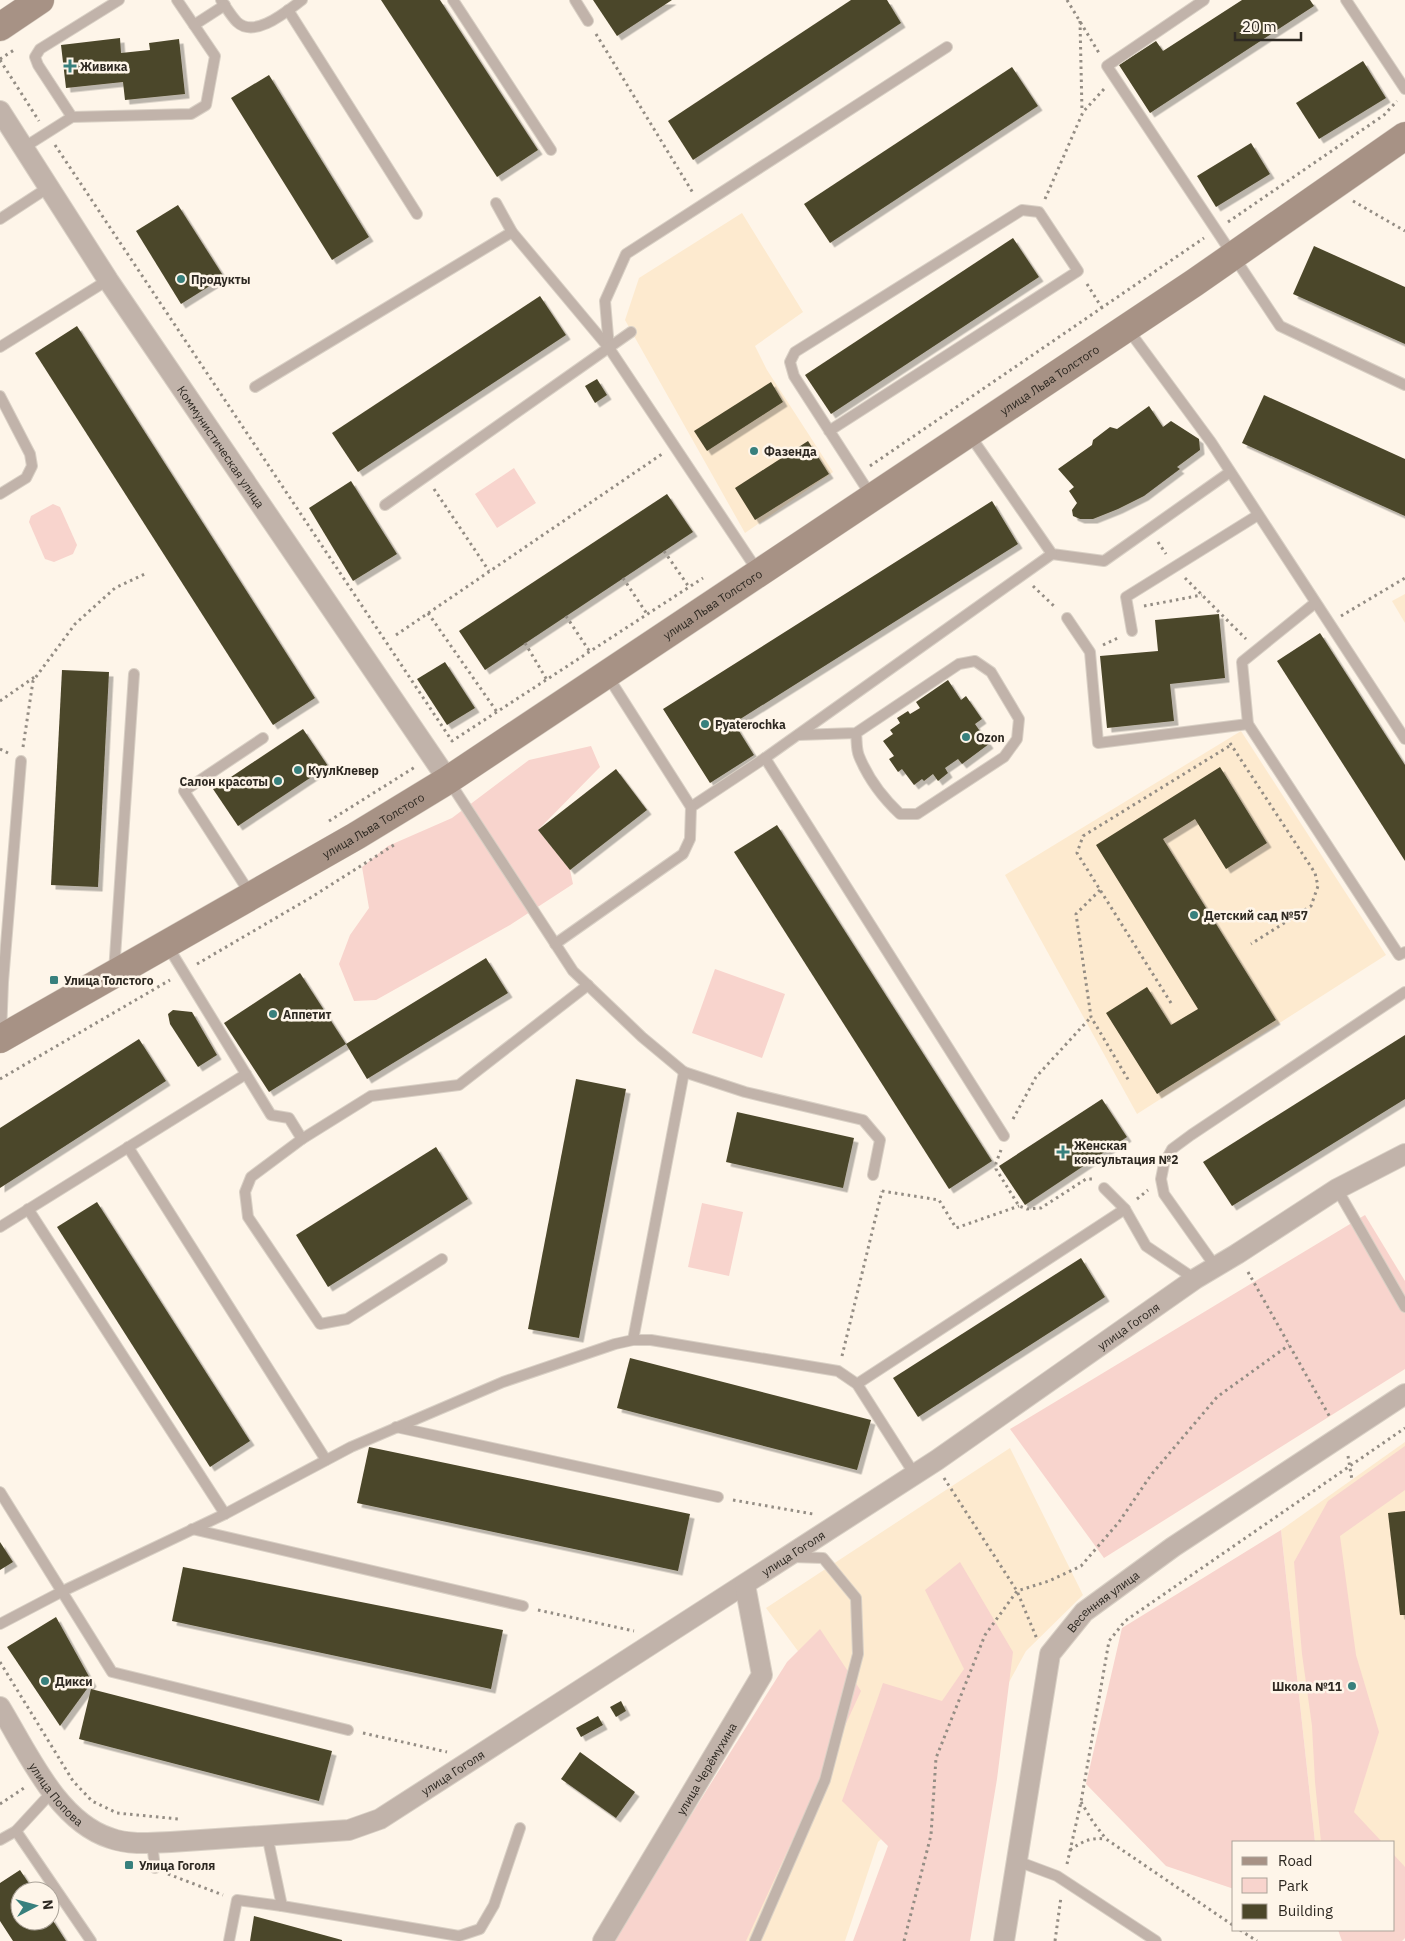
<svg xmlns="http://www.w3.org/2000/svg" width="1405" height="1941" viewBox="0 0 1405 1941" font-family="'IBM Plex Sans',sans-serif">
  <style>
    .built { fill: #fdeacf }
    .green { fill: #f8d4cd }
    .building { fill: #4c472a; filter: url(#shadow) }
    .lines { fill: none; stroke-linecap: round; stroke-linejoin: round }
    .lane-casing { stroke: #d9d0c5; stroke-width: 12 }
    .street-casing { stroke: #d9d0c5; stroke-width: 22 }
    .secondary-casing { stroke: #d9d0c5; stroke-width: 29 }
    .path { stroke: #948d84; stroke-width: 3; stroke-dasharray: 2.5 4; stroke-linecap: butt }
    .lane { stroke: #c1b3aa; stroke-width: 10 }
    .street { stroke: #c1b3aa; stroke-width: 20 }
    .secondary { stroke: #a79285; stroke-width: 28 }
    .poi-dot { fill: #38807d; stroke: #fef5e9; stroke-width: 2 }
    .labels { text-anchor: middle; dominant-baseline: central; stroke-width: 5; stroke-linejoin: round; paint-order: stroke }
    .poi-label { font-size: 12px; font-weight: bold; fill: #2e2922; stroke: #fef5e9; text-anchor: start }
    .street-label { font-size: 12px; fill: #2e2922; stroke: #fef5e9 }
  </style>
  <defs>
    <filter id="shadow"><feDropShadow dx="4.5" dy="4.5" stdDeviation="0" flood-color="#0004"/></filter>
  </defs>
  <rect width="100%" height="100%" fill="#fef5e9"/>
  <g class="built">
    <polygon points="742,213 803,312 755,346 767,370 833,472 745,533 625,320 639,278"/>
    <polygon points="1405,594 1405,623 1392,601"/>
    <polygon points="1241,731 1386,955 1137,1114 1005,875"/>
    <polygon points="1405,1442 1405,1909 1394,1910 1394,1842 1315,1842 1281,1530"/>
    <polygon points="1010,1448 1083,1595 1026,1651 966,1761 878,1842 845,1941 695,1941 829,1693 766,1608"/>
  </g>
  <g class="green">
    <polygon points="514,468 536,503 497,528 475,494"/>
    <polygon points="53,504 60,507 77,545 73,554 54,562 45,559 29,522 31,516"/>
    <polygon points="591,746 600,767 538,830 570,870 573,884 510,925 376,1000 354,1001 339,964 350,935 369,908 362,867 388,846 452,818 529,760"/>
    <polygon points="715,969 785,994 762,1058 692,1033"/>
    <polygon points="702,1203 743,1212 729,1276 688,1267"/>
    <polygon points="1365,1215 1405,1281 1405,1369 1104,1558 1010,1429"/>
    <polygon points="1405,1446 1405,1490 1340,1536 1356,1655 1379,1732 1354,1812 1382,1842 1321,1842 1315,1782 1312,1726 1302,1654 1294,1562 1328,1501"/>
    <polygon points="1281,1530 1315,1842 1234,1842 1234,1889 1166,1866 1086,1784 1122,1628"/>
    <polygon points="960,1562 1013,1652 997,1779 970,1941 853,1941 888,1846 842,1801 883,1683 942,1701 964,1669 925,1590"/>
    <polygon points="820,1629 861,1691 746,1941 612,1941 787,1662"/>
    <polygon points="1394,1855 1405,1867 1405,1938 1402,1941 1342,1941 1338,1930 1394,1930"/>
  </g>
  <g class="building">
    <polygon points="381,0 440,0 538,150 497,177"/>
    <polygon points="593,0 672,0 617,36"/>
    <polygon points="851,0 887,0 901,23 693,160 668,121"/>
    <polygon points="1242,0 1310,0 1314,6 1150,113 1119,65 1156,41 1163,51"/>
    <polygon points="120,38 121,53 150,50 149,43 179,39 185,94 125,100 123,82 66,88 61,45"/>
    <polygon points="1363,61 1386,98 1319,139 1296,103"/>
    <polygon points="1012,67 1038,106 830,243 804,204"/>
    <polygon points="269,75 369,237 332,260 231,98"/>
    <polygon points="1251,143 1270,174 1216,207 1197,176"/>
    <polygon points="178,205 224,277 181,304 136,231"/>
    <polygon points="1013,238 1039,277 831,414 805,375"/>
    <polygon points="1314,246 1405,287 1405,344 1293,294"/>
    <polygon points="540,296 566,335 358,472 332,433"/>
    <polygon points="77,326 315,698 273,725 35,353"/>
    <polygon points="597,379 607,395 595,403 585,386"/>
    <polygon points="771,382 783,402 707,451 694,431"/>
    <polygon points="1264,395 1405,459 1405,516 1242,443"/>
    <polygon points="1149,406 1163,427 1171,421 1199,439 1200,450 1177,467 1180,469 1144,496 1118,509 1093,519 1080,519 1073,516 1072,510 1077,503 1069,491 1074,487 1058,469 1092,445 1093,440 1110,427 1117,429"/>
    <polygon points="808,441 829,474 755,520 735,488"/>
    <polygon points="351,481 397,554 353,581 309,508"/>
    <polygon points="667,494 693,532 485,670 459,631"/>
    <polygon points="992,501 1018,544 734,723 754,755 710,783 663,709"/>
    <polygon points="1219,614 1225,678 1170,684 1174,721 1107,728 1100,656 1158,651 1155,620"/>
    <polygon points="1320,633 1405,765 1405,861 1277,661"/>
    <polygon points="445,662 475,708 447,725 417,679"/>
    <polygon points="62,670 109,672 98,887 51,885"/>
    <polygon points="948,680 961,700 966,696 982,719 975,724 989,744 962,764 958,759 945,768 948,773 938,781 933,774 924,781 922,779 914,785 902,769 898,772 889,759 894,756 883,741 893,734 890,730 900,723 897,718 908,711 910,714 920,708 916,702"/>
    <polygon points="303,729 328,766 238,826 213,789"/>
    <polygon points="1220,767 1267,843 1226,869 1195,819 1163,839 1276,1020 1157,1094 1106,1013 1147,987 1171,1025 1198,1009 1096,845"/>
    <polygon points="616,769 647,810 570,870 538,830"/>
    <polygon points="777,825 992,1161 949,1189 734,852"/>
    <polygon points="486,958 508,993 367,1079 346,1044"/>
    <polygon points="300,973 346,1044 269,1092 224,1023"/>
    <polygon points="173,1010 192,1012 217,1055 198,1067 170,1024 168,1014"/>
    <polygon points="1405,1035 1405,1099 1232,1206 1203,1162"/>
    <polygon points="139,1039 166,1081 0,1188 0,1128"/>
    <polygon points="576,1079 626,1089 579,1338 528,1329"/>
    <polygon points="1102,1099 1127,1137 1025,1205 999,1166"/>
    <polygon points="737,1112 854,1138 843,1188 726,1162"/>
    <polygon points="436,1147 468,1199 328,1287 296,1235"/>
    <polygon points="97,1202 250,1441 210,1467 57,1227"/>
    <polygon points="1081,1258 1105,1297 918,1417 893,1378"/>
    <polygon points="630,1358 871,1420 857,1470 617,1408"/>
    <polygon points="369,1447 690,1514 678,1571 357,1503"/>
    <polygon points="1405,1511 1405,1615 1400,1615 1388,1513"/>
    <polygon points="0,1542 13,1562 0,1570"/>
    <polygon points="183,1567 503,1630 491,1689 172,1621"/>
    <polygon points="56,1617 92,1682 60,1726 7,1647"/>
    <polygon points="91,1689 332,1751 319,1801 79,1739"/>
    <polygon points="621,1701 626,1711 616,1717 610,1707"/>
    <polygon points="598,1716 603,1725 581,1737 576,1728"/>
    <polygon points="580,1752 635,1792 616,1818 561,1779"/>
    <polygon points="20,1870 34,1891 20,1891 20,1921 50,1921 50,1916 66,1941 13,1941 0,1921 0,1883"/>
    <polygon points="254,1916 342,1940 342,1941 250,1941"/>
  </g>
  <g class="lines">
    <g class="lane-casing">
      <g id="lane">
        <path d="M221,0C226,7 231,16 237,22C255,39 287,11 302,0"/>
        <polyline points="453,0 551,150"/>
        <polyline points="575,0 588,21"/>
        <polyline points="1204,0 1107,66 1280,326 1405,385"/>
        <polyline points="1346,0 1405,89"/>
        <polyline points="288,10 417,214"/>
        <polyline points="194,25 225,5"/>
        <polyline points="72,117 38,65 35,57 40,49 119,0"/>
        <polyline points="23,148 72,117 191,114 206,105 215,56 177,0"/>
        <polyline points="496,203 512,232 609,348 759,573"/>
        <polyline points="0,219 49,187"/>
        <polyline points="1127,328 1211,442 1405,739"/>
        <polyline points="0,347 108,280"/>
        <polyline points="609,348 605,301 626,254 947,47"/>
        <polyline points="255,387 512,232"/>
        <polyline points="0,396 30,454 32,466 26,478 0,494"/>
        <polyline points="829,431 1078,271 1039,212 1022,210 795,352 790,362 794,376 872,497"/>
        <polyline points="969,434 1052,554 1104,561 1230,472"/>
        <polyline points="385,505 631,332"/>
        <polyline points="1315,603 1242,662 1248,724 1399,955 1405,952"/>
        <polyline points="1067,618 1090,652 1098,743 1248,724"/>
        <polyline points="1132,631 1126,597 1258,515"/>
        <polyline points="607,675 691,807 765,758 1052,554"/>
        <path d="M798,735L856,733L959,664L975,661L991,672L1019,719L1017,739L1004,757L917,814H900C883,798 868,778 859,756C856,749 857,740 856,733"/>
        <polyline points="765,758 1004,1136"/>
        <polyline points="449,781 573,971 642,1037 684,1072 745,1092 863,1120 880,1140 873,1175"/>
        <polyline points="251,895 184,791 263,738"/>
        <polyline points="555,944 683,854 690,839 691,807"/>
        <polyline points="167,945 271,1115 289,1118 302,1139 371,1096 459,1085 588,985"/>
        <polyline points="114,972 134,674"/>
        <polyline points="1,1035 3,982 21,761"/>
        <polyline points="302,1139 251,1177 245,1192 248,1217 320,1324 347,1319 442,1259"/>
        <polyline points="128,1147 326,1460"/>
        <polyline points="1104,1188 1125,1209 1146,1246 1195,1279"/>
        <polyline points="1337,1189 1405,1307"/>
        <polyline points="28,1209 225,1514"/>
        <polyline points="0,1227 246,1074"/>
        <polyline points="1215,1266 1164,1194 1161,1179 1164,1164 1172,1149 1191,1135 1405,992"/>
        <polyline points="633,1340 684,1072"/>
        <polyline points="857,1384 1125,1209"/>
        <polyline points="396,1427 718,1497"/>
        <polyline points="0,1492 112,1672 348,1730"/>
        <polyline points="192,1529 523,1606"/>
        <polyline points="0,1624 63,1591 225,1514 351,1447 503,1382 615,1344 633,1340 651,1340 838,1371 857,1384 915,1475"/>
        <polyline points="16,1831 91,1941"/>
        <polyline points="267,1835 282,1906 459,1936 480,1929 494,1905 520,1828"/>
        <polyline points="0,1840 16,1831 52,1792"/>
        <polyline points="152,1843 155,1868"/>
        <polyline points="1017,1861 1057,1876 1156,1941"/>
        <polyline points="229,1941 237,1900 282,1906"/>
        <polyline points="755,1941 825,1780 858,1654 856,1598 823,1558 793,1557"/>
      </g>
    </g>
    <g class="street-casing">
      <g id="street">
        <path id="s1" d="M0,111L108,280L448,780"/>
        <path id="s2" d="M0,1707C27,1751 57,1821 110,1838C129,1845 151,1843 171,1842L349,1830L380,1819L937,1460L1195,1279L1237,1254L1337,1189L1405,1154"/>
        <path id="s3" d="M603,1941L762,1675L745,1585"/>
        <path id="s4" d="M1004,1941L1050,1654L1084,1612L1173,1547L1405,1394"/>
      </g>
    </g>
    <g class="secondary-casing">
      <g id="secondary">
        <polyline points="0,27 40,0"/>
        <path id="s5" d="M0,1039L356,836L448,780L1194,283L1405,136"/>
      </g>
    </g>
    <g class="path">
      <polyline points="1067,0 1099,53"/>
      <polyline points="1080,21 1082,112"/>
      <polyline points="596,34 693,193"/>
      <polyline points="0,59 14,50"/>
      <polyline points="0,60 39,121"/>
      <polyline points="55,145 452,741 703,578"/>
      <polyline points="1045,199 1083,112 1104,89"/>
      <polyline points="1353,201 1405,231"/>
      <polyline points="1228,222 1384,115 1397,101"/>
      <polyline points="1087,284 1102,308"/>
      <polyline points="870,466 1204,238"/>
      <polyline points="434,489 489,571"/>
      <polyline points="1158,542 1166,554"/>
      <polyline points="664,551 689,587"/>
      <polyline points="623,578 647,614"/>
      <polyline points="1185,578 1246,639"/>
      <polyline points="1033,586 1056,608"/>
      <polyline points="1144,606 1202,595"/>
      <polyline points="428,613 497,712"/>
      <polyline points="566,616 590,652"/>
      <polyline points="1341,616 1405,578"/>
      <polyline points="396,635 662,454"/>
      <polyline points="525,643 547,680"/>
      <polyline points="1103,645 1118,638"/>
      <polyline points="0,701 36,676"/>
      <polyline points="1230,743 1315,873 1318,886 1311,906 1251,944"/>
      <polyline points="23,747 33,681 75,624 115,588 147,573"/>
      <polyline points="0,749 8,753"/>
      <polyline points="329,821 415,767"/>
      <polyline points="1100,890 1076,914 1091,1017 1129,1081"/>
      <polyline points="197,964 310,898 397,843"/>
      <polyline points="1171,1003 1077,853 1083,836 1231,745"/>
      <polyline points="0,1079 170,980"/>
      <polyline points="1013,1119 1036,1077 1091,1017"/>
      <polyline points="1001,1150 996,1163 996,1169 1019,1206 1027,1209 1041,1208 1086,1179 1093,1179"/>
      <polyline points="882,1191 939,1200 956,1228 1019,1206"/>
      <polyline points="1137,1199 1148,1190"/>
      <polyline points="1248,1272 1331,1419"/>
      <polyline points="842,1356 882,1191"/>
      <polyline points="1348,1456 1352,1480"/>
      <polyline points="944,1478 1017,1591 1037,1639"/>
      <polyline points="733,1500 813,1514"/>
      <polyline points="538,1610 634,1631"/>
      <polyline points="0,1662 73,1781 92,1801 117,1813 179,1819"/>
      <polyline points="363,1733 447,1752"/>
      <polyline points="1081,1802 1093,1822 1106,1839 1234,1926"/>
      <polyline points="0,1804 24,1788"/>
      <path d="M1070,1850C1082,1842 1090,1837 1105,1839"/>
      <polyline points="1067,1864 1081,1802 1109,1641 1125,1621 1405,1428"/>
      <polyline points="168,1874 223,1895"/>
      <polyline points="1240,1930 1257,1941"/>
      <polyline points="904,1941 931,1835 936,1758 985,1635 1017,1591 1049,1581 1081,1566 1119,1522 1151,1475 1217,1397 1289,1345"/>
      <polyline points="1055,1941 1061,1897"/>
    </g>
    <use href="#lane" class="lane"/>
    <use href="#street" class="street"/>
    <use href="#secondary" class="secondary"/>
  </g>
  <g class="poi-dot">
    <path d="M67.5 58.5h5v5h5v5h-5v5h-5v-5h-5v-5h5z"/>
    <circle cx="181" cy="279" r="5"/>
    <circle cx="754" cy="451" r="5"/>
    <circle cx="705" cy="724" r="5"/>
    <circle cx="966" cy="737" r="5"/>
    <circle cx="298" cy="770" r="5"/>
    <circle cx="278" cy="781" r="5"/>
    <circle cx="1194" cy="915" r="5"/>
    <rect x="49" y="975" width="10" height="10" rx="2.5"/>
    <circle cx="273" cy="1014" r="5"/>
    <path d="M1060.5 1144.5h5v5h5v5h-5v5h-5v-5h-5v-5h5z"/>
    <circle cx="45" cy="1681" r="5"/>
    <circle cx="1352" cy="1686" r="5"/>
    <rect x="124" y="1860" width="10" height="10" rx="2.5"/>
  </g>
  <g class="labels">
    <g class="poi-label">
      <text x="80" y="66">Живика</text>
      <text x="191" y="279">Продукты</text>
      <text x="764" y="451">Фазенда</text>
      <text x="715" y="724">Pyaterochka</text>
      <text x="976" y="737">Ozon</text>
      <text x="308" y="770">КуулКлевер</text>
      <text x="268" y="781" text-anchor="end">Салон красоты</text>
      <text x="1204" y="915">Детский сад №57</text>
      <text x="64" y="980">Улица Толстого</text>
      <text x="283" y="1014">Аппетит</text>
      <text x="1074" y="1145">Женская<tspan x="1074" dy="14">консультация №2</tspan></text>
      <text x="55" y="1681">Дикси</text>
      <text x="1342" y="1686" text-anchor="end">Школа №11</text>
      <text x="139" y="1865">Улица Гоголя</text>
    </g>
    <g class="street-label">
      <text stroke="none"><textPath href="#s5" startOffset="1240">улица Льва Толстого</textPath></text>
      <text stroke="none"><textPath href="#s1" startOffset="402">Коммунистическая улица</textPath></text>
      <text stroke="none"><textPath href="#s5" startOffset="835">улица Льва Толстого</textPath></text>
      <text stroke="none"><textPath href="#s5" startOffset="430">улица Льва Толстого</textPath></text>
      <text stroke="none"><textPath href="#s2" startOffset="1344">улица Гоголя</textPath></text>
      <text stroke="none"><textPath href="#s2" startOffset="939">улица Гоголя</textPath></text>
      <text stroke="none"><textPath href="#s4" startOffset="366">Весенняя улица</textPath></text>
      <text stroke="none"><textPath href="#s3" startOffset="201">улица Черёмухина</textPath></text>
      <text stroke="none"><textPath href="#s2" startOffset="534">улица Гоголя</textPath></text>
      <text stroke="none"><textPath href="#s2" startOffset="104">улица Попова</textPath></text>
    </g>
  </g>
  <rect x="1232" y="1841" width="162" height="90" fill="#fef5e9" stroke="#aba399"/>
  <rect x="1242" y="1857" width="25" height="8" fill="#a79285" stroke="#aba399"/>
  <text x="1278" y="1866" font-size="15" fill="#2e2922">Road</text>
  <rect x="1242" y="1878" width="25" height="15" fill="#f8d4cd" stroke="#aba399"/>
  <text x="1278" y="1891" font-size="15" fill="#2e2922">Park</text>
  <rect x="1242" y="1904" width="25" height="15" fill="#4c472a" stroke="#aba399"/>
  <text x="1278" y="1916" font-size="15" fill="#2e2922">Building</text>
  <g transform="translate(35 1906) rotate(84)"><circle r="24" fill="#fef5e9" stroke="#aba399"/>
  <path d="M0-4L9 19L0 12L-9 19Z" fill="#38807d"/>
  <text y="-8" font-size="14" font-weight="bold" text-anchor="middle" fill="#2e2922">N</text>
  </g>
  <path d="M1235 32v8h66v-8" fill="none" stroke="#2e2922" stroke-width="2.5"/>
  <text x="1242" y="32" font-size="15" fill="#2e2922" stroke="#fef5e9" stroke-width="4" paint-order="stroke">20 m</text>
</svg>
